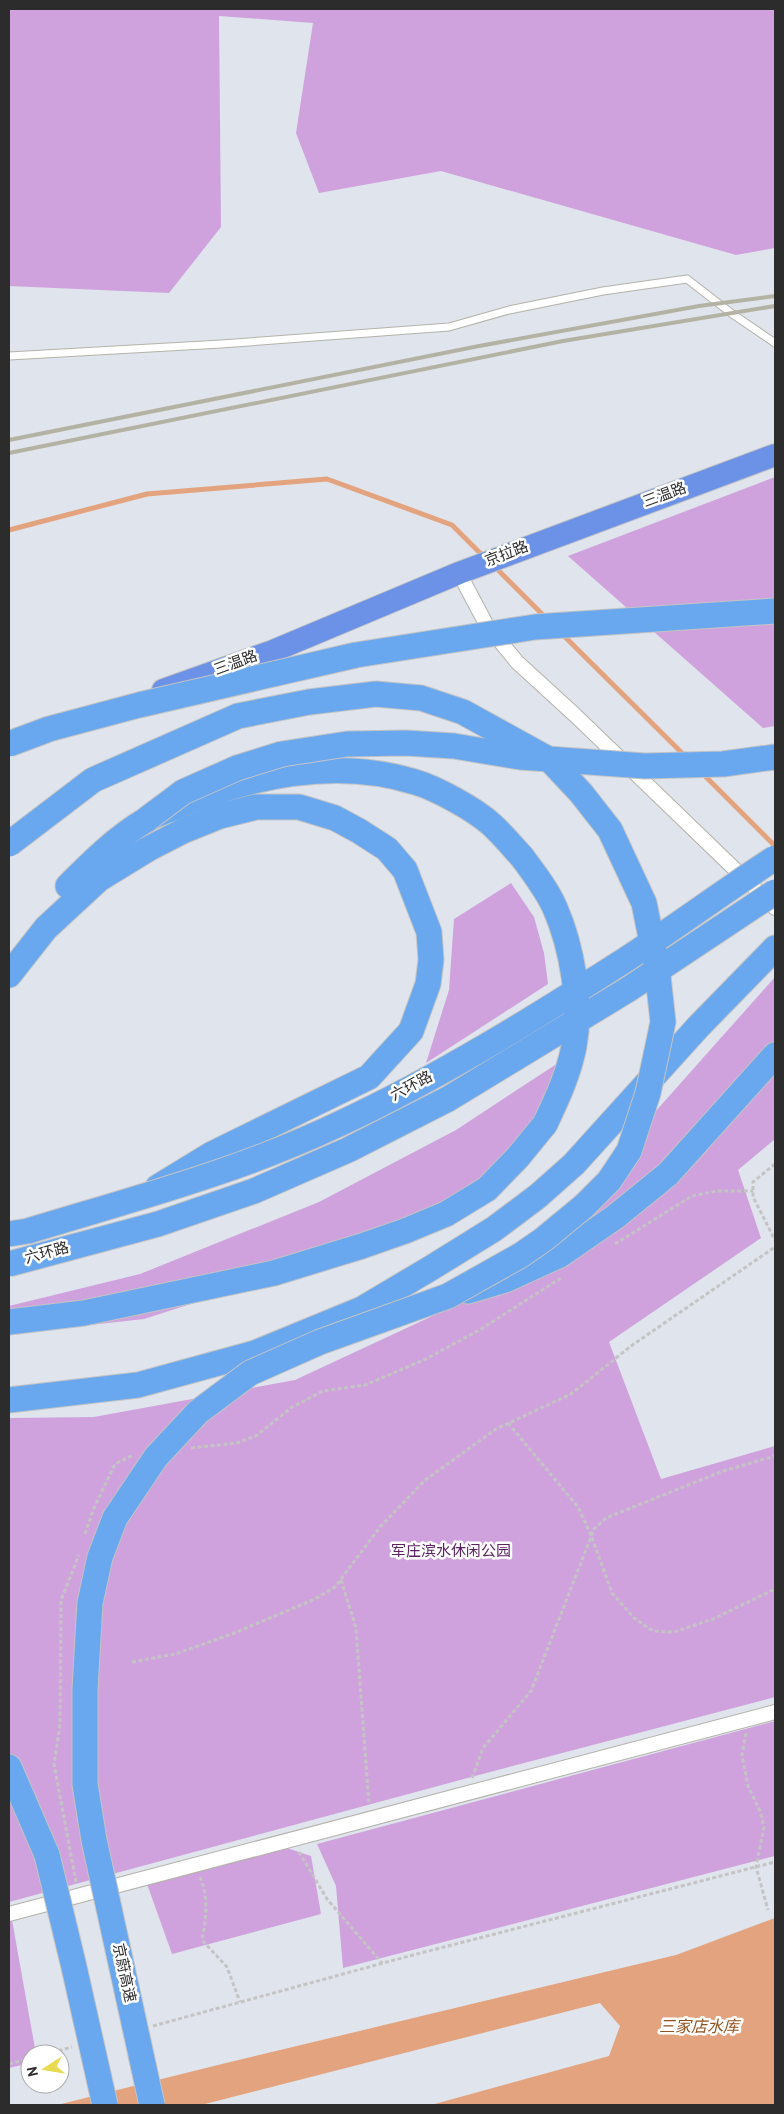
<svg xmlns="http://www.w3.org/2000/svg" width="784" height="2114" viewBox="0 0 784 2114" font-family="Overpass,'Noto Sans SC',sans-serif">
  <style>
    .green { fill: #cfa2dd }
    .water { fill: #e3a37e }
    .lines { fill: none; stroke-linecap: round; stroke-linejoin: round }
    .stream { stroke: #e3a37e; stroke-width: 5 }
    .service-casing { stroke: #b3b3a9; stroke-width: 9 }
    .minor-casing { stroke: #b3b3a9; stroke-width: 16 }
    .trunk-casing { stroke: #c4c4c4; stroke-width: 24 }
    .motorway-casing { stroke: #c4c4c4; stroke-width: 27 }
    .path { stroke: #c4c4c4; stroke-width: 3; stroke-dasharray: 4 2.5; stroke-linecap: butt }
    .service { stroke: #fff; stroke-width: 7 }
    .minor { stroke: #fff; stroke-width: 14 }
    .trunk { stroke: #6c92e8; stroke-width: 22 }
    .motorway { stroke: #69a7ee; stroke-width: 25 }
    .rail { stroke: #b4b3a3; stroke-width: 4 }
    .motorway-bridge-casing { stroke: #c4c4c4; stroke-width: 27; stroke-linecap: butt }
    .motorway-bridge { stroke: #69a7ee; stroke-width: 25 }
    .labels { text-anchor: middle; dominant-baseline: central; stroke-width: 5; stroke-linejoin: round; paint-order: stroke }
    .street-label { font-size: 15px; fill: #2c2c2c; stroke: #fff }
    .park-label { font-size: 15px; fill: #5c2263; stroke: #fff }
    .water-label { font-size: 16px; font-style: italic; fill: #91501c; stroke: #fff }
  </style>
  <rect width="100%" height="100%" fill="#e0e4ec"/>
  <g class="green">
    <polygon points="9,9 775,9 775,248 736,255 441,171 319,193 296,133 313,23 219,16 221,227 169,293 9,286"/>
    <polygon points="775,477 775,726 763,728 568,556"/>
    <polygon points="511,883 534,917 544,953 548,984 426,1063 449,990 454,919"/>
    <polygon points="775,977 775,1139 738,1170 761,1238 609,1342 661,1479 775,1446 775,1697 475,1776 9,1902 9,1418 94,1417 295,1380 471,1298 615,1157"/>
    <polygon points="555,1065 557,1080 539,1136 430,1227 144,1319 9,1334 9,1306 140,1274 319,1202 456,1130"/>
    <polygon points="775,1721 775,1856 343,1968 336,1886 317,1844"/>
    <polygon points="287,1848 311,1856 321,1914 172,1954 147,1884"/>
    <polygon points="12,1920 36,2054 30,2054 30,2063 9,2068 9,1921"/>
  </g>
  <polygon class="water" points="775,1918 775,2105 431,2105 609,2056 620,2026 600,2003 201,2105 57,2105 222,2064 676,1955"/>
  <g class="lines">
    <g class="stream">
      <polyline points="9,530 147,494 327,479 452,525 484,557"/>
      <polyline points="494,566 546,618"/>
      <polyline points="561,633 685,756"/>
      <polyline points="701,772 775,846"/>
    </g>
    <g class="service-casing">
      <polyline id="service" points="9,356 221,344 449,327 509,310 603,291 687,279 731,313 775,343"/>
    </g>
    <g class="minor-casing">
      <g id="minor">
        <polyline points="459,573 486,624 517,662 576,716 775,908"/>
        <polyline points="9,1914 775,1712"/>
      </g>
    </g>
    <g class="trunk-casing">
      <polyline id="trunk" points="163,690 273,651 459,573 775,455"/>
    </g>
    <g class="motorway-casing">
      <g id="motorway">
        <path d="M68,886C92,862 117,837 146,820C157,813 170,810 181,805C254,775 338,758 415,782C436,788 474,809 491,824C502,834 512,846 522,857"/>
        <polyline points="9,975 46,928 99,879 148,849 183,831 220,816 256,807 299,807 335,818 359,831 387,849 405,870 429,932 431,960 428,984 411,1031 369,1077 212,1154 158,1187"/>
        <polyline points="468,1291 505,1280 560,1255 615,1217 668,1174 775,1055"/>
        <polyline points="9,1322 84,1313 274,1273 362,1246 405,1231 446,1214 487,1189 518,1157 545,1124"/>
        <polyline points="9,1400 138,1385 255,1353 362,1309 431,1268 494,1229 538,1196 574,1164 698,1027 775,948"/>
        <polyline points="9,1767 47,1855"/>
      </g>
    </g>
    <g class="path">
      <polyline points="775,1164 753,1182 753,1197 775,1240"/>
      <polyline points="615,1244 692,1196 717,1191 753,1191"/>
      <polyline points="508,1423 578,1507 591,1535 612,1593 634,1618 653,1631 674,1632 713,1619 775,1589"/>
      <polyline points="191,1448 237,1443 256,1436 292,1407 323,1391 365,1385 426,1359 481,1329 561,1278"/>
      <polyline points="85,1534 93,1510 115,1464 133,1455"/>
      <polyline points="341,1580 356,1628 369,1805"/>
      <polyline points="132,1662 175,1654 232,1634 315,1599 335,1587 380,1527 424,1481 496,1429 571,1394 631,1346 775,1247"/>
      <polyline points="746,1733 742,1755 748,1786 760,1811 764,1827 756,1867 768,1910"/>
      <polyline points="472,1778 483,1748 531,1691 594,1529 606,1518 723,1471 775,1456"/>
      <polyline points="299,1852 327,1899 382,1963"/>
      <path d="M200,1877C209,1898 206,1918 202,1940L227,1967L240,2002"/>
      <polyline points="76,1882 54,1764 60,1725 61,1600 79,1555"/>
      <polyline points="153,2026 409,1956 775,1862"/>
      <polyline points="46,2054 72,2047"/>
      <polyline points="9,2064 30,2058"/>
    </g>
    <use href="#service" class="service"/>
    <use href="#minor" class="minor"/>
    <use href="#trunk" class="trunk"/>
    <use href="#motorway" class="motorway"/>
    <g class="rail">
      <polyline points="9,440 479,346 699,306 775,296"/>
      <polyline points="9,453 563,341 775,306"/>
    </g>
    <g class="motorway-bridge-casing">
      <g id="motorway-bridge">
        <polyline points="9,744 49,729 139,705 356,655 535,627 775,611"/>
        <polyline points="147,819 183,792 237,768 282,754 347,744 406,743 454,746 520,757 645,766 723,764 775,757"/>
        <polyline points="9,844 93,780 238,716 309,702 376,694 421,698 463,712 550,760 581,793 610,830 644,903 657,967 663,1022 648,1093 629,1151 609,1181 584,1206 544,1239 521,1255 448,1296 320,1342 250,1373 198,1412 156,1457 115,1518 100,1557 90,1603 85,1689 85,1784 94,1840 152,2105"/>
        <path d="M522,857C534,873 547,890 555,908C572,947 582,1004 574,1046C569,1073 557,1099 545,1124"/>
        <path d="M9,1234L28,1231C133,1199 240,1171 339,1124C438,1078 533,1019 625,960C676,927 724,891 775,858"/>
        <polyline points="9,1264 158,1224 254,1191 348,1150 448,1099 629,989 775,892"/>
        <polyline points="47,1855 74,1967 105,2105"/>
      </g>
    </g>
    <use href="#motorway-bridge" class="motorway-bridge"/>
  </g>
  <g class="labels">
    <g class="street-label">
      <text transform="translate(665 496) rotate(-20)">三温路</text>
      <text transform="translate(507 555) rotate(-21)">京拉路</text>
      <text transform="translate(236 664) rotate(-20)">三温路</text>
      <text transform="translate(412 1087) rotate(-28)">六环路</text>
      <text transform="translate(47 1254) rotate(-15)">六环路</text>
      <text transform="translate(123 1973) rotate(78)">京蔚高速</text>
    </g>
    <g class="park-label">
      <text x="451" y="1552">军庄滨水休闲公园</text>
    </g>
    <g class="water-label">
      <text x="699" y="2028">三家店水库</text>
    </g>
  </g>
  <rect width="784" height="2114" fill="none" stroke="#2c2c2c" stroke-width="20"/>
  <g transform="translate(45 2069) rotate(258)"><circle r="24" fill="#ffffff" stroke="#ababab"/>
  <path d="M0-4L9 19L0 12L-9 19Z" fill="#e8db51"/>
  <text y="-8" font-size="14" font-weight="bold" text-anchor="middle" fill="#2c2c2c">N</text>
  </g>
</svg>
